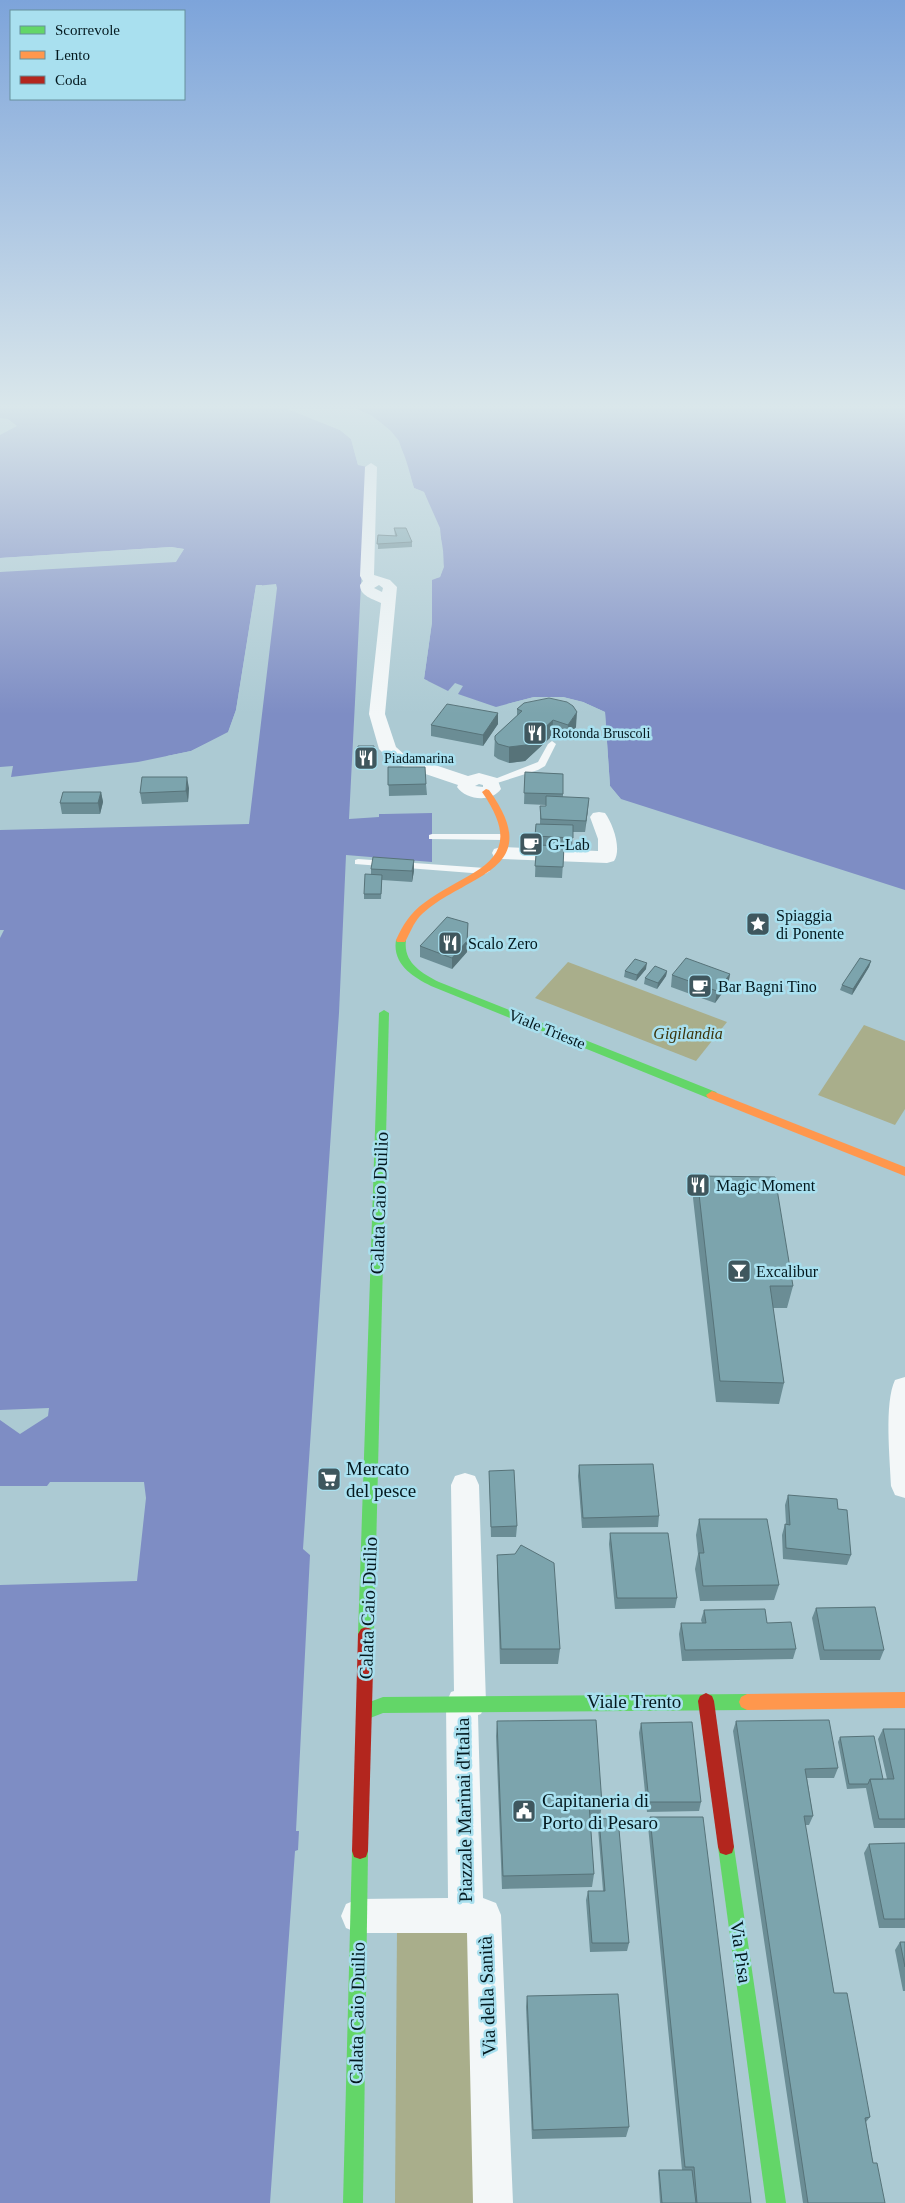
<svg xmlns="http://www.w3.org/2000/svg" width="905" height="2203" viewBox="0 0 905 2203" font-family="Georgia,serif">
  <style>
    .green { fill: #a9ae8b }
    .water { fill: #7e8dc4 }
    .pier { fill: #accad3 }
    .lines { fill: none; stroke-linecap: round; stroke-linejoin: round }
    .lane { fill: #f3f7f8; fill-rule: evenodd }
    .street { fill: #f3f7f8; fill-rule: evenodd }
    .fast { fill: #63d668; fill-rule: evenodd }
    .slow { fill: #ff974d; fill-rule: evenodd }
    .jam { fill: #b3261e; fill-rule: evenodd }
    .wall { fill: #6b8d95 }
    .shaded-wall { fill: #577379 }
    .building { fill: #7ca4ad; stroke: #577379 }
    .labels { text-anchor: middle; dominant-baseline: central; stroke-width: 5; stroke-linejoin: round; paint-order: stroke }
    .far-poi-label { font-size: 14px; fill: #04191f; stroke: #a9e0ef; text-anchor: start }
    .poi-label { font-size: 16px; fill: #04191f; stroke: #a9e0ef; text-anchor: start }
    .street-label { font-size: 16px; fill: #04191f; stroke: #a9e0ef }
    .park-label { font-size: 16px; font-style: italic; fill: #3b330a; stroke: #a9e0ef }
    .near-street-label { font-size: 19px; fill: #04191f; stroke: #a9e0ef }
    .near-poi-label { font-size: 19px; fill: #04191f; stroke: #a9e0ef; text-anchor: start }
  </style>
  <rect width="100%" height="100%" fill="#accad3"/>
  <g class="green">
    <polygon points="568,962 727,1022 696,1061 535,998"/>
    <polygon points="864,1025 905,1041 905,1109 895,1125 818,1095"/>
    <polygon points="470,1927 477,2203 395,2203 397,1929"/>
  </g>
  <g class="water">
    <polygon points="0,405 278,405 340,430 351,439 358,465 367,467 349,819 379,817 379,814 384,814 432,813 432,862 346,855 339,1013 303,1549 310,1555 296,1831 299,1831 298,1850 295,1851 270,2203 0,2203 0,1585 137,1581 146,1498 144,1482 50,1482 47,1486 0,1486 0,938 4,930 0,930 0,830 249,824 277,588 276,584 256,586 236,710 228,733 191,751 138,762 11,777 13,766 0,767 0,572 176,562 184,549 171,547 0,558 0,435 17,426 8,419 0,418"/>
    <path d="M348,405H905V890L621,799L610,786L605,712L583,702L563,697H534L496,707L458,694L463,686L455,683L448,691L424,679L432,622V579L440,577C451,548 433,519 424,492L414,488C402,440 395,425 348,405Z"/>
  </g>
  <g class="pier">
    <polygon points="278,405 285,405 342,428 353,438 361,463 358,465 351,439 340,430"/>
    <polygon points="346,405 371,415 391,431 399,441 414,488 424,492 440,528 444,567 440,577 432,580 432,622 424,679 428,681 427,683 422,679 430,622 430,579 438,575 441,566 437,529 422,494 411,489 397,442 389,432 369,417"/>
    <polygon points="171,547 184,549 180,555 177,555 180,551 171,550 0,560 0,558"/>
    <polygon points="256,585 262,585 262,587 259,588 239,711 230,734 192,754 164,760 167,756 191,751 228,732 236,710"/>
    <polygon points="534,697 563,697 583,702 605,712 610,786 623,802 619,801 608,786 603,714 583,704 563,700 534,700 506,707 507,704"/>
    <polygon points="49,1408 48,1416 20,1434 0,1420 0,1410"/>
  </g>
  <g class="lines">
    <g class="lane">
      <polygon points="552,741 556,744 545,766 538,770 494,784 488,784 487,782 538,762 548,744"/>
      <polygon points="432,834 504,834 509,837 504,840 429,839 429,835"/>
      <polygon points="358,859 485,868 490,871 485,874 355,864 355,860"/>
    </g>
    <g class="street">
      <path d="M371,463L377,467L374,575L390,580L397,587L385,714L396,747L405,755L468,776L479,773L497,778L501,789C491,803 466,800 457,787L458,785L393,763L379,749L369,714L381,603C373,599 360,596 360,585L363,581L360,576L365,467ZM379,585L383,588L382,592L374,588ZM479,784L483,785V787L475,786Z"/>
      <path d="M599,812L605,813C613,824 622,849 614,861L607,863L501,859L494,857L492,853L494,849L501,847L598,851V839L590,817L593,813Z"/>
      <path d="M905,1377V1498L895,1495L891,1486C890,1459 884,1403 895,1380Z"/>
      <polygon points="465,1473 475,1476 479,1485 486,1703 481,1714 478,1715 483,1898 496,1903 501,1915 513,2203 473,2203 467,1933 358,1933 346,1928 341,1916 346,1904 358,1899 448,1898 446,1703 451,1692 454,1691 451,1485 455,1476"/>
    </g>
    <g class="fast">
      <path d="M401,937L406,940C403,962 421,973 439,982L716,1092L718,1095L712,1099L708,1098L431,986C413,977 392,964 396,940Z"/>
      <polygon points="384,1010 389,1013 374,1634 371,1639 366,1641 361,1639 358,1634 379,1013"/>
      <polygon points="747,1694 753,1697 755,1702 753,1707 747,1710 383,1713 365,1720 359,1718 357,1712 359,1706 383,1697"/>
      <polygon points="726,1839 732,1841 734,1847 786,2203 766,2203 718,1847 720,1841"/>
      <polygon points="360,1843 366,1845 368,1851 363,2203 343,2203 352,1851 354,1845"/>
    </g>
    <g class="slow">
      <path d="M486,789L489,790C549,873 462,874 420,916C413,924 410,933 405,942H397L396,940C403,925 410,913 424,903C469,869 532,864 482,792Z"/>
      <polygon points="712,1091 905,1167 905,1176 708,1098 706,1095"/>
      <polygon points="905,1692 905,1708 747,1710 741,1707 739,1702 741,1697 747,1694"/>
    </g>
    <g class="jam">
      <polygon points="366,1627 371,1629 374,1634 368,1851 366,1857 360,1859 354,1857 352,1851 358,1634 361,1629"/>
      <polygon points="706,1693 712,1696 714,1701 734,1847 732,1853 726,1855 720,1853 718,1847 698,1701 700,1696"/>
    </g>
  </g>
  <g class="wall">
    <polygon points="394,528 412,542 412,547 378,549 378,535 395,536"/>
    <polygon points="524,703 576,727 567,740 552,736 525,761 509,763 498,759 494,756 495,736 517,716 517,709"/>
    <polygon points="498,713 498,724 483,746 431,736 431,725"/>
    <polygon points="374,746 373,765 357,765 357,759"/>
    <polygon points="388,767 426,784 427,795 389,796"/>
    <polygon points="525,772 563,774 563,797 588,809 585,832 573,832 572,849 564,848 562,878 535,877 536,847 535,847 536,824 540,824 540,806 546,806 546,805 524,804"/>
    <polygon points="189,788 188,802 142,804 140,793"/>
    <polygon points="101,792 103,802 100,814 62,814 60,803"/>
    <polygon points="414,860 414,871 412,882 382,880 381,899 364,899 364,894 371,874 371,869"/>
    <polygon points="420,946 467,952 452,969 420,957"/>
    <polygon points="871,961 869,967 852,995 840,990 842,985"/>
    <polygon points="646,969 636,981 624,977 625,971"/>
    <polygon points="667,971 666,976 657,989 644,984 645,978"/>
    <polygon points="730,974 728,985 715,1003 671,987 672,975"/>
    <polygon points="697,1176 793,1286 787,1308 773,1308 784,1383 779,1404 716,1402 693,1198"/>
    <polygon points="579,1465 659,1516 658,1527 582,1528 578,1476"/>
    <polygon points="489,1471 517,1526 516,1537 491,1537"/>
    <polygon points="788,1495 838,1509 851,1555 847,1565 783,1559 782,1535 785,1524 786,1524 785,1505"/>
    <polygon points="699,1519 779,1585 774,1600 700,1601 695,1569 698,1554 696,1535"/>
    <polygon points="610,1533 677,1598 675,1608 615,1609 609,1544"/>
    <polygon points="497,1555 560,1649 558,1664 500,1664 497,1570"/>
    <polygon points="816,1608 884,1650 880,1660 820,1660 812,1618"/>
    <polygon points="704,1610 767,1623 796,1649 793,1659 682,1661 679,1634 681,1623 702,1623 701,1620"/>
    <polygon points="497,1721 602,1804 600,1817 590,1817 594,1874 592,1887 502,1889 496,1736"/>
    <polygon points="736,1721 838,1768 834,1778 807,1778 813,1816 809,1825 805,1825 834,1993 870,2117 866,2122 873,2163 885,2203 803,2203 733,1731"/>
    <polygon points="641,1723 701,1802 699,1811 647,1812 639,1733"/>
    <polygon points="883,1729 905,1729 905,1828 874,1828 866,1788 847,1789 838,1742 840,1737 883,1779 887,1779 878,1739"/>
    <polygon points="650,1817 751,2203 660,2203 658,2173 659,2170 682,2170 648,1826"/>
    <polygon points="599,1819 629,1943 627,1951 590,1952 586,1900 588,1891 603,1891 598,1828"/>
    <polygon points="905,1843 905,1928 879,1928 864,1853 869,1844"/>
    <polygon points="900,1942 905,1942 905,1991 903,1991 895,1950"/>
    <polygon points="527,1996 629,2127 626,2137 532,2139 526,2007"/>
  </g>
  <g class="shaded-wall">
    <polygon points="577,712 576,727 567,740 568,725"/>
    <polygon points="498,713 498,724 483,746 483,735"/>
    <polygon points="553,720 552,736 525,761 509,763 509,747"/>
    <polygon points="187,777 189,788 188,802 186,791"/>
    <polygon points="101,792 103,802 100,814 98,803"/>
    <polygon points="589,798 588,809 585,832 586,821"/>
    <polygon points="414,860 414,871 412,882 412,871"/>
    <polygon points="468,923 467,952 452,969 452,958"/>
    <polygon points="871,961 869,967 852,995 853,989"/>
    <polygon points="647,963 646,969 636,981 637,975"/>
    <polygon points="667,971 666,976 657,989 658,983"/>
    <polygon points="730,974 728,985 715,1003 717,991"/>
  </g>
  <g class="building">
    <polygon points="394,528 406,528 412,542 377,544 378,535 397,536"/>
    <polygon points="549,698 567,702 573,706 577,712 568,725 553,720 526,745 509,747 498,744 495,740 495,736 522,711 517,709 524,703"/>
    <polygon points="447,704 498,713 483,735 431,725"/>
    <polygon points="358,746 374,746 373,759 357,759"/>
    <polygon points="388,767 425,767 426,784 388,785"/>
    <polygon points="525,772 563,774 563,794 524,793"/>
    <polygon points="142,777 187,777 186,791 140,793"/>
    <polygon points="63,792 101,792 98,803 60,803"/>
    <polygon points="546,796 589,798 586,821 541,819 540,806 546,806"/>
    <polygon points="536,824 573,825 573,838 535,836"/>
    <polygon points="537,845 564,846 563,867 535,866"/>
    <polygon points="373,857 414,860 412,871 371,869"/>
    <polygon points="365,874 382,875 381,894 364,894"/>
    <polygon points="447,917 468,923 467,941 452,958 420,946"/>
    <polygon points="686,958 730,974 717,991 672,975"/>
    <polygon points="860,958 871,961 853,989 842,985"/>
    <polygon points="635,959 647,963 637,975 625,971"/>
    <polygon points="655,966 667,971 658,983 645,978"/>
    <polygon points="697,1176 775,1177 793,1286 770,1286 784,1383 720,1381"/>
    <polygon points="653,1464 659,1516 583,1518 579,1465"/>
    <polygon points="514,1470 517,1526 491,1527 489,1471"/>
    <polygon points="788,1495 837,1499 838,1509 847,1510 851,1555 786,1548 785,1524 790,1525"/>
    <polygon points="699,1519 767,1519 779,1585 703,1586 699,1553 704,1553"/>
    <polygon points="610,1533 668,1533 677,1598 617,1598"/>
    <polygon points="521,1545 554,1563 560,1649 501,1649 497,1555 515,1554"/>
    <polygon points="875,1607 884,1650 824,1650 816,1608"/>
    <polygon points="765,1609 767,1623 791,1622 796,1649 685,1650 681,1623 706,1623 704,1610"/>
    <polygon points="596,1720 602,1804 589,1804 594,1874 503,1876 497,1721"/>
    <polygon points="829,1720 838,1768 805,1769 813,1816 804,1816 834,1993 847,1993 870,2117 865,2118 873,2163 877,2163 885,2203 808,2203 736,1721"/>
    <polygon points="692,1722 701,1802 649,1802 641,1723"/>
    <polygon points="883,1729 905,1729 905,1819 879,1819 870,1779 894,1779"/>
    <polygon points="874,1736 883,1779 870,1779 868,1784 849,1784 840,1737"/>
    <polygon points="650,1817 703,1817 751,2203 697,2203 694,2167 685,2167"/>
    <polygon points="618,1818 629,1943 592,1943 588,1891 605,1891 599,1819"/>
    <polygon points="905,1843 905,1919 884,1919 869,1844"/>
    <polygon points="900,1942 905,1942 905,1967"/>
    <polygon points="618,1994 629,2127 533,2130 527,1996"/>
    <polygon points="659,2170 692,2170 696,2203 662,2203"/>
  </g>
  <linearGradient id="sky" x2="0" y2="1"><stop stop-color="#7da4da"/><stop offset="0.57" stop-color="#dae7eb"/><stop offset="1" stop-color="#dae7eb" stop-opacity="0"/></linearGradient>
  <rect width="905" height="714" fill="url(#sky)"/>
  <defs>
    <g id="restaurant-square" transform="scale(1.25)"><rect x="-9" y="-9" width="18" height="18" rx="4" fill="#3f575e" stroke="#a9e0ef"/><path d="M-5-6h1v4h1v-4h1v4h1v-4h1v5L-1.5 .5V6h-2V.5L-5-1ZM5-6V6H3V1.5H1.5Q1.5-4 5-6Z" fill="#fff"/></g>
    <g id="cafe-square" transform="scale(1.25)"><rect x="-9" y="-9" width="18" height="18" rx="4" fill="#3f575e" stroke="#a9e0ef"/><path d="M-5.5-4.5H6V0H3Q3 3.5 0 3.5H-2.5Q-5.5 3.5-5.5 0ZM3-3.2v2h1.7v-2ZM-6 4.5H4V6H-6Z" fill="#fff"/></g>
    <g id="sight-square" transform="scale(1.25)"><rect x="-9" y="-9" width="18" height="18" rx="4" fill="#3f575e" stroke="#a9e0ef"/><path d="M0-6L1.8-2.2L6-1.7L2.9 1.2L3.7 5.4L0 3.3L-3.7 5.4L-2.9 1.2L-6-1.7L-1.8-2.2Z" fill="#fff"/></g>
    <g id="bar-square" transform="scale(1.25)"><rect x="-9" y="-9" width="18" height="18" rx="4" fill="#3f575e" stroke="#a9e0ef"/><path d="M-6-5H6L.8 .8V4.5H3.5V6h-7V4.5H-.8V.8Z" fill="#fff"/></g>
    <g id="supermarket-square" transform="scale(1.25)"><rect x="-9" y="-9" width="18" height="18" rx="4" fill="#3f575e" stroke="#a9e0ef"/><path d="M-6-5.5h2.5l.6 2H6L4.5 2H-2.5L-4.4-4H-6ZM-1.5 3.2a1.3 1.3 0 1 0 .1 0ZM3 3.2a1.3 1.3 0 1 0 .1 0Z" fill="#fff"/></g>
    <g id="civic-square" transform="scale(1.25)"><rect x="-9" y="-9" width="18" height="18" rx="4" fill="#3f575e" stroke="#a9e0ef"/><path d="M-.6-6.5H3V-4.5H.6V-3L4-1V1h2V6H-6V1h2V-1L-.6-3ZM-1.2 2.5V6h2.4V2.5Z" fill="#fff"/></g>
  </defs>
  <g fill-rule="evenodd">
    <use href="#restaurant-square" x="535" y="733"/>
    <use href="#restaurant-square" x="366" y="758"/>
    <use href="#cafe-square" x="531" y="844"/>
    <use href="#sight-square" x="758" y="924"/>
    <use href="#restaurant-square" x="450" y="943"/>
    <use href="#cafe-square" x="700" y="986"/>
    <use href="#restaurant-square" x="698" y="1185"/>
    <use href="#bar-square" x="739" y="1271"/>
    <use href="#supermarket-square" x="329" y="1479"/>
    <use href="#civic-square" x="524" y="1811"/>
  </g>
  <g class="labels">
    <g class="far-poi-label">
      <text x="552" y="733">Rotonda Bruscoli</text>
      <text x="384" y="758">Piadamarina</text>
    </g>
    <g class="poi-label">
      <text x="548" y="844">G-Lab</text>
      <text x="776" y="915">Spiaggia<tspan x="776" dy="18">di Ponente</tspan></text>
      <text x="468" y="943">Scalo Zero</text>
      <text x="718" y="986">Bar Bagni Tino</text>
      <text x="716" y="1185">Magic Moment</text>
      <text x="756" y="1271">Excalibur</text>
    </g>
    <g class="street-label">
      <text transform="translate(547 1029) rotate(22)">Viale Trieste</text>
    </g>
    <g class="park-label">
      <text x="688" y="1033">Gigilandia</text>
    </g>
    <g class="near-street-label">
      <text transform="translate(379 1203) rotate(-88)">Calata Caio Duilio</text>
      <text transform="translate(368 1608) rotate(-88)">Calata Caio Duilio</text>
      <text x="634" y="1701">Viale Trento</text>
      <text transform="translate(464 1810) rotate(-91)">Piazzale Marinai d'Italia</text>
      <text transform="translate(741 1952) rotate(82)">Via Pisa</text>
      <text transform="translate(487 1996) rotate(-92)">Via della Sanità</text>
      <text transform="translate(357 2013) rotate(-89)">Calata Caio Duilio</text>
    </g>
    <g class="near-poi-label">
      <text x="346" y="1468">Mercato<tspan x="346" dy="22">del pesce</tspan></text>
      <text x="542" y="1800">Capitaneria di<tspan x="542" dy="22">Porto di Pesaro</tspan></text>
    </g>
  </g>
  <rect x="10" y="10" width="175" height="90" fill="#a9e0ef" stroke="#67909c"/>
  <rect x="20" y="26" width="25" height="8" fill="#63d668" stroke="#67909c"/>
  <text x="55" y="35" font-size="15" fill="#04191f">Scorrevole</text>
  <rect x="20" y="51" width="25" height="8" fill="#ff974d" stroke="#67909c"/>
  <text x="55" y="60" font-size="15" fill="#04191f">Lento</text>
  <rect x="20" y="76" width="25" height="8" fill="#b3261e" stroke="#67909c"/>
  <text x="55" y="85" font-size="15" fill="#04191f">Coda</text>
</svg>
